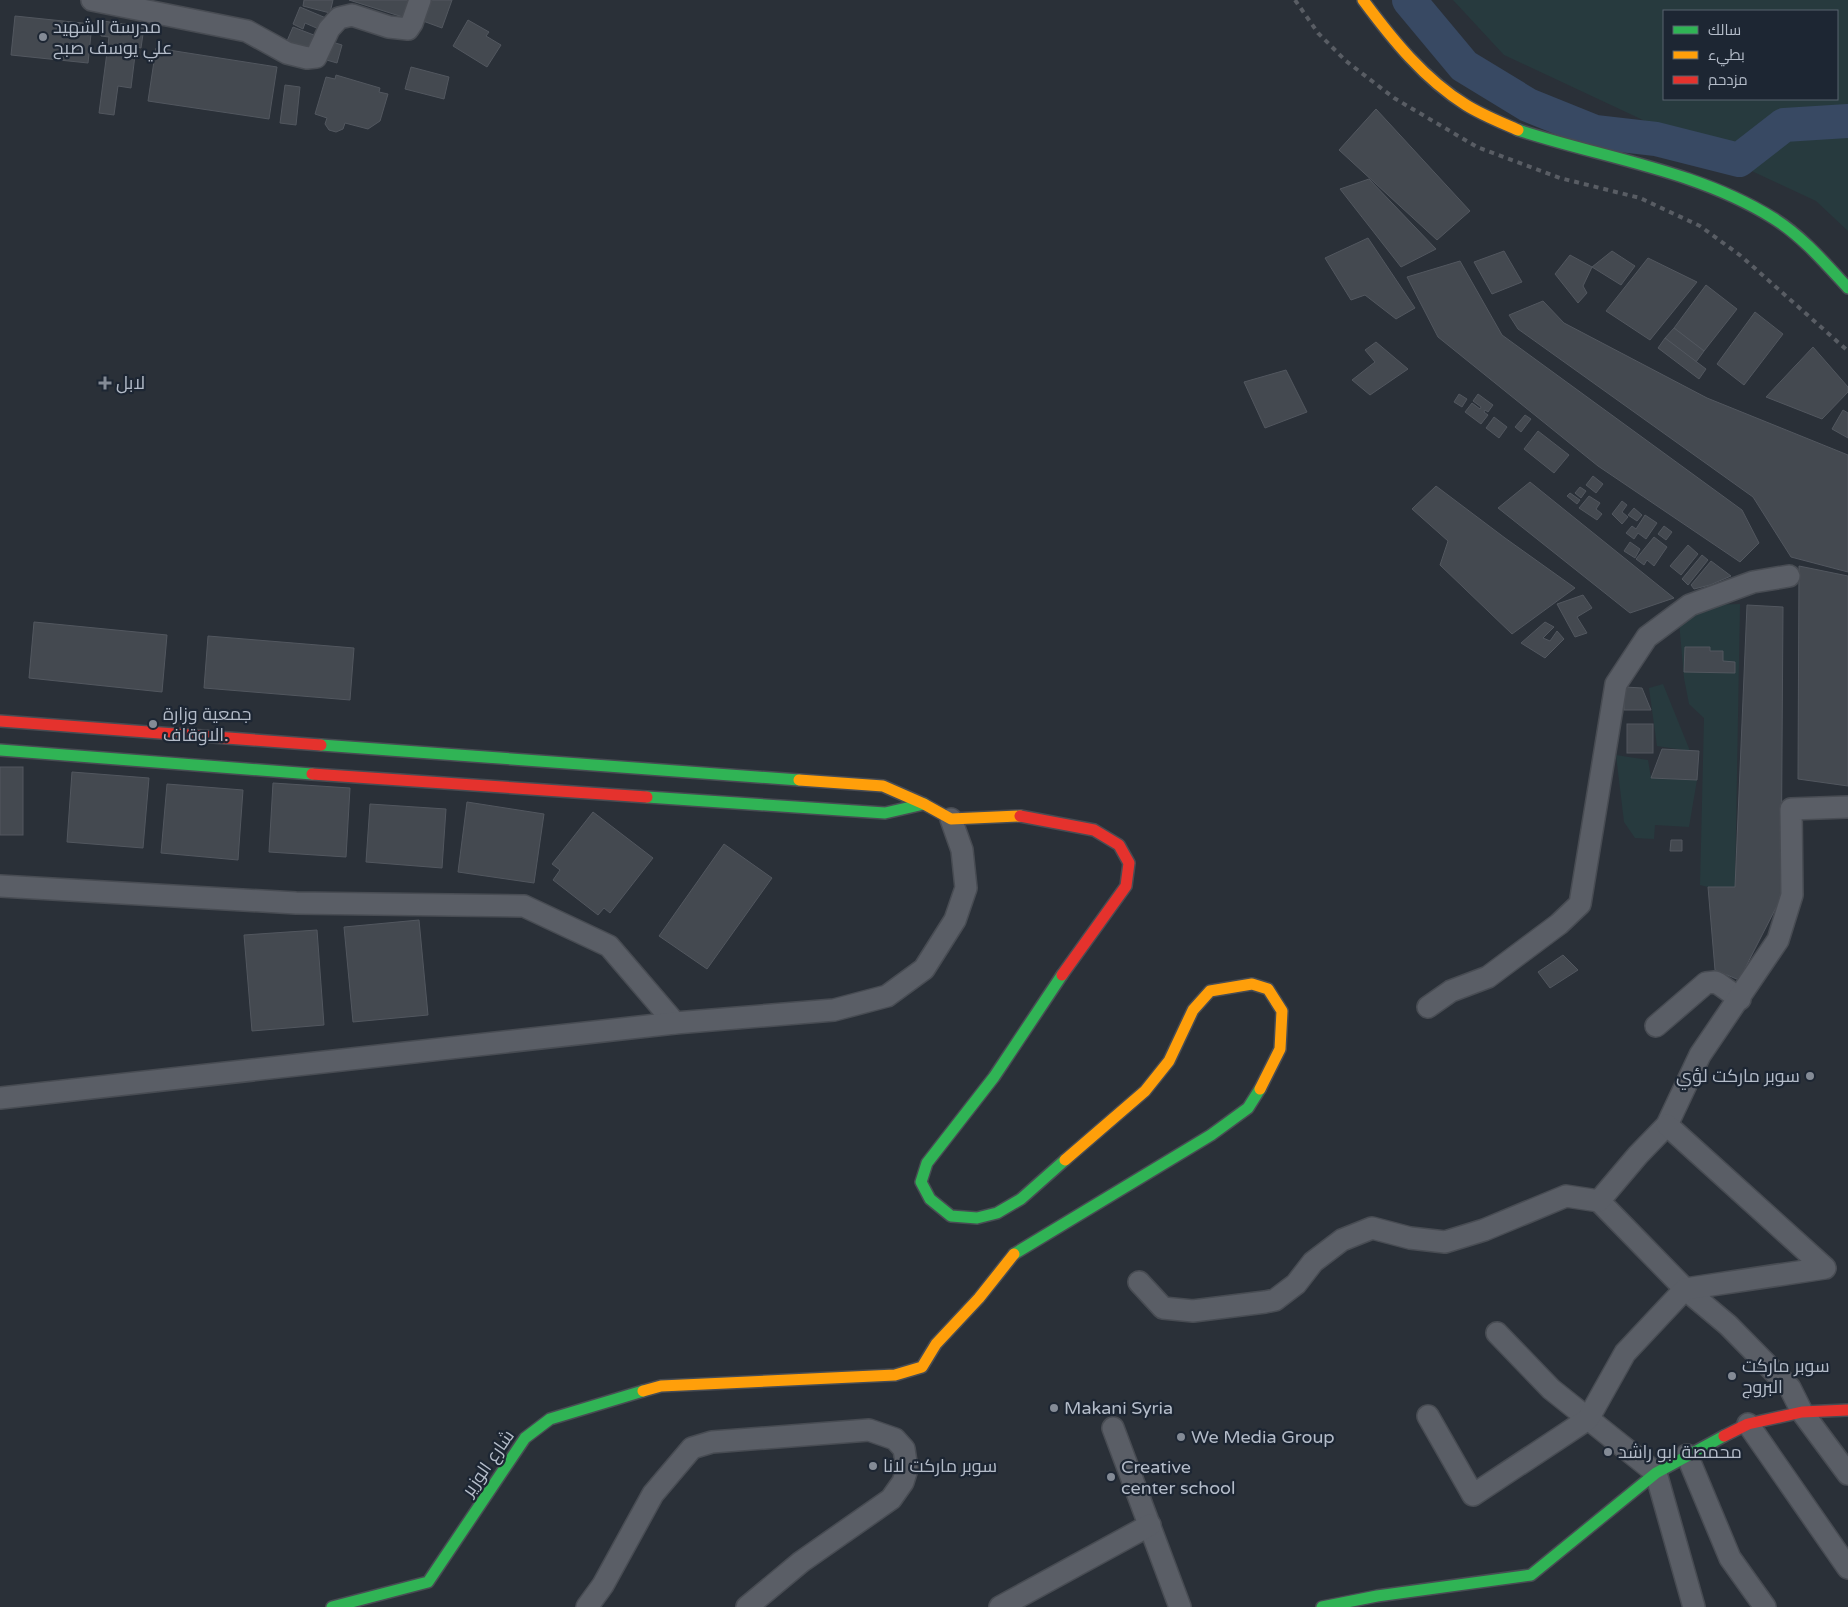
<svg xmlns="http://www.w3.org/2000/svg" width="1848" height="1607" viewBox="0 0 1848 1607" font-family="'Varela Round',Cairo,sans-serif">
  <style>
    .green { fill: #273a3e; fill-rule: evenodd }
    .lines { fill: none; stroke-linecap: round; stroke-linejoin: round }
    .river { stroke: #384963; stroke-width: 34 }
    .building { fill: #444950; stroke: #52575f }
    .street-casing { stroke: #484c53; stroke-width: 24 }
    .fast-casing { stroke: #484c53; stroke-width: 14 }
    .slow-casing { stroke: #484c53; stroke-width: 14 }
    .jam-casing { stroke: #484c53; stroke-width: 14 }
    .street { stroke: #5a5e66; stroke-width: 21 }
    .fast { stroke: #30b455; stroke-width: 11 }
    .slow { stroke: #ff9f0a; stroke-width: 11 }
    .jam { stroke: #e5322d; stroke-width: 11 }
    .rail { stroke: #595d64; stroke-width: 4; stroke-dasharray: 5 5; stroke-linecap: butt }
    .poi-dot { fill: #848b96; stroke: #1d2633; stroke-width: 2 }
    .labels { text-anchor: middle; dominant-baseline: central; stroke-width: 4.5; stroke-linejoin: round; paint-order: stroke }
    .poi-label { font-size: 18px; fill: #b4bcc9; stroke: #1d2633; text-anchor: start }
    .street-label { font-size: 18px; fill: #b4bcc9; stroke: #1d2633 }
  </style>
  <rect width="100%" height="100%" fill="#2a3038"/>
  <g class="green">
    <path d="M1453,0H1848V231L1816,201L1504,55ZM1664,11H1837V99H1664Z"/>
    <polygon points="1740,604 1735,887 1708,887 1700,885 1704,718 1689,704 1684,678 1679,622 1711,605"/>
    <polygon points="1663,684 1690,751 1657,746 1649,688"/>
    <polygon points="1616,755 1648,760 1651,778 1697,780 1689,827 1655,825 1654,839 1635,838 1624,822"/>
  </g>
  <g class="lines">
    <polyline class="river" points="1409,0 1464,66 1528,105 1595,132 1656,139 1739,160 1784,125 1848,121"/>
  </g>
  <g class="building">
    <polygon points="304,0 333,0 330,13 303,6"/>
    <polygon points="349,0 411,0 406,18"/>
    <polygon points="430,0 452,0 442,28 423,21"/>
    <polygon points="300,7 326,18 321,30 305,23 303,29 293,24"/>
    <polygon points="15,16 92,24 88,63 11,55"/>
    <polygon points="468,20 489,32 486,36 501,45 487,67 453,46"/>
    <polygon points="103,21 144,27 141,48 136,47 131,88 118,86 114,115 99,113 109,37 101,36"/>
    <polygon points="293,27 319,37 313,52 287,41"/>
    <polygon points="329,41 342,45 337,63 323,59"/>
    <polygon points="156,48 277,67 269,119 148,101"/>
    <polygon points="411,67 449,77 444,99 405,89"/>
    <polygon points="336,75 380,88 379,92 388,94 380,121 368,129 345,123 343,129 336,132 329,130 325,124 327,118 315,114 326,77 335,79"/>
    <polygon points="285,85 300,87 296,125 280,123"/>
    <polygon points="1376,109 1470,211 1437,240 1339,150"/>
    <polygon points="1369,179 1436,249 1401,267 1340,189"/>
    <polygon points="1368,238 1415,308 1396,319 1365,295 1351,300 1325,258"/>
    <polygon points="1504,251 1522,282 1492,294 1474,262"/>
    <polygon points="1612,251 1635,266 1621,285 1592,267"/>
    <polygon points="1570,255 1592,267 1583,286 1587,293 1578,303 1555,274"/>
    <polygon points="1648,258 1697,282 1650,340 1606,311"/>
    <polygon points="1460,261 1502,335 1742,510 1759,543 1740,562 1598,466 1438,337 1407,277"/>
    <polygon points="1706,285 1737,309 1704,351 1674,328"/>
    <polygon points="1543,301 1564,323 1707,398 1848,455 1848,572 1791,557 1753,497 1518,329 1509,315"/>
    <polygon points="1755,312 1783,334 1744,385 1717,364"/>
    <polygon points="1674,328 1704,351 1696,362 1665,338"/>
    <polygon points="1665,338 1706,369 1699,379 1658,348"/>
    <polygon points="1376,342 1408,369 1370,395 1352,380 1375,362 1365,350"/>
    <polygon points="1813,347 1848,387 1848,392 1822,419 1766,397"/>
    <polygon points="1286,370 1307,412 1265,428 1244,382"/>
    <polygon points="1459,394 1467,399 1462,407 1454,402"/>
    <polygon points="1478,394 1493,405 1488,412 1485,410 1484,412 1488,415 1481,424 1465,412 1472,403 1480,409 1481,407 1473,401"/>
    <polygon points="1843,410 1848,413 1848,438 1832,429"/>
    <polygon points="1525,415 1531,419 1521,432 1515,427"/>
    <polygon points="1494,417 1507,427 1499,438 1486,428"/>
    <polygon points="1538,431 1569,455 1554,473 1524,449"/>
    <polygon points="1593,476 1603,484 1596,493 1586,485"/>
    <polygon points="1530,482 1674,598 1630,613 1498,508"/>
    <polygon points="1436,486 1505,538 1575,588 1512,634 1440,565 1448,541 1412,509"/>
    <polygon points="1580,487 1586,491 1581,498 1575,493"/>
    <polygon points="1570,493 1580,500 1577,504 1567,496"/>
    <polygon points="1589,496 1600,503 1596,509 1602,514 1597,520 1579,508"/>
    <polygon points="1622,501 1627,505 1622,512 1628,517 1622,524 1612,514"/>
    <polygon points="1634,508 1642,515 1637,521 1628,515"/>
    <polygon points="1645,515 1657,523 1646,539 1638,533 1634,539 1626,533 1632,526 1636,529"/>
    <polygon points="1664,526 1672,532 1666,540 1658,534"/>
    <polygon points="1654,537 1667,547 1654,566 1647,560 1644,565 1636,559"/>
    <polygon points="1630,542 1640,549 1635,558 1624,551"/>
    <polygon points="1688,545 1698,554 1681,575 1670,566"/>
    <polygon points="1702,555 1708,560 1688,585 1682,579"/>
    <polygon points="1711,561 1731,576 1710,585 1694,589 1691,585"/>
    <polygon points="1799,566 1848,576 1848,786 1798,779"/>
    <polygon points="1583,595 1592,608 1577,617 1587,633 1575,637 1557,604"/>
    <polygon points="1747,605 1783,607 1781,898 1739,980 1715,970 1708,887 1735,887"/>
    <polygon points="34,622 167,635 162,692 29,678"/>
    <polygon points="1545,622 1554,627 1543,638 1550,641 1557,631 1564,639 1545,658 1521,643"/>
    <polygon points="208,636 354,648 350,700 204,688"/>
    <polygon points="1685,647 1710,647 1710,651 1723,651 1723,661 1735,662 1735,673 1684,672"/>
    <polygon points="1625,687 1642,688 1651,710 1624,710"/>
    <rect x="1627" y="724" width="26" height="29"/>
    <polygon points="1662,749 1699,751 1697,780 1651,778"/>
    <rect x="0" y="767" width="23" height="68"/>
    <polygon points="72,772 149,778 143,848 67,842"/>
    <polygon points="273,783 350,788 346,857 269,852"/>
    <polygon points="167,784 243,790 238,860 161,853"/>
    <polygon points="467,802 544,814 534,883 458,872"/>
    <polygon points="370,804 446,809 442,868 366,862"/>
    <polygon points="593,812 653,858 610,913 604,908 598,915 553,880 560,870 552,864"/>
    <polygon points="1671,840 1682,840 1682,851 1670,851"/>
    <polygon points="724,844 772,878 707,969 659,936"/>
    <polygon points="419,920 428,1015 353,1022 344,927"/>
    <polygon points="317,930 324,1025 252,1031 244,935"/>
    <polygon points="1563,955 1578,970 1550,988 1538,972"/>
  </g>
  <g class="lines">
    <g class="street-casing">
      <g id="street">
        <polyline points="92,0 247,31 287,53 307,58 316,57 329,29 339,18 352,15 389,27 408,29 412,23 420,0"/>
        <polyline points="0,886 296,903 524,906 609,946 675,1023"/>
        <polyline points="1428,1007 1451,991 1488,977 1559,924 1580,904 1616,684 1647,637 1690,605 1753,582 1789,576"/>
        <polyline points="1656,1026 1706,983 1715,982 1719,984 1740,999"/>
        <polyline points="0,1098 675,1023 834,1010 887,996 924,969 955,920 966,888 962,850 951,819"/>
        <polyline points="1599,1201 1685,1289 1728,1325 1790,1388 1802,1412 1848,1474"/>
        <polyline points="1139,1282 1163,1308 1193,1311 1265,1302 1275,1300 1296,1284 1313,1262 1342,1240 1372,1228 1410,1238 1445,1242 1484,1230 1566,1196 1599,1201 1638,1155 1667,1125 1700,1055 1778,940 1792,895 1791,809 1848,807"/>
        <polyline points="1497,1333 1551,1389 1656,1473 1694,1607"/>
        <polyline points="1428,1416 1473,1495 1588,1419 1625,1353 1685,1289 1825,1268 1667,1125"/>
        <polyline points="1748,1424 1848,1568"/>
        <polyline points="1113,1428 1180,1607"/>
        <polyline points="1687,1455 1730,1558 1765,1607"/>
        <polyline points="587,1607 603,1585 653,1494 692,1448 712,1442 869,1430 895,1439 904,1449 907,1469 903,1482 891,1499 801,1562 747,1607"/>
        <polyline points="1000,1607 1150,1525"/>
      </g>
    </g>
    <g class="fast-casing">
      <g id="fast">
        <path d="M1518,130C1603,158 1696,170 1773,218C1802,236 1825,263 1848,288"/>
        <polyline points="321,745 799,780"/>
        <polyline points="0,750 312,774"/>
        <polyline points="647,797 885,813 924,804"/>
        <polyline points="1062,975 994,1077 927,1163 921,1182 930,1199 951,1216 977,1218 997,1213 1021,1199 1065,1160"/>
        <polyline points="1014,1254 1211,1135 1248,1108 1260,1089"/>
        <polyline points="332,1607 428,1582 525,1438 550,1419 643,1391"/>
        <polyline points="1322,1607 1377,1596 1531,1575 1656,1473 1724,1436"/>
      </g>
    </g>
    <g class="slow-casing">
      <g id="slow">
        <path d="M1363,0C1392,39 1424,79 1466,105C1482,115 1500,122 1518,130"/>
        <polyline points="799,780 883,786 924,804 951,819 1020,816"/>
        <polyline points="1065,1160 1145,1091 1169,1061 1193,1010 1210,991 1252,984 1268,989 1282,1011 1280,1049 1260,1089"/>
        <polyline points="643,1391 661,1386 895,1375 922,1367 936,1344 979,1298 1014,1254"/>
      </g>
    </g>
    <g class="jam-casing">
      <g id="jam">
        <polyline points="0,721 321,745"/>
        <polyline points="312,774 647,797"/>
        <polyline points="1020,816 1094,830 1119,845 1129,863 1126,886 1062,975"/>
        <polyline points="1724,1436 1748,1424 1802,1412 1848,1410"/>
      </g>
    </g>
    <use href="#street" class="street"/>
    <use href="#fast" class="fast"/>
    <use href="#slow" class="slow"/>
    <use href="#jam" class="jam"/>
    <polyline class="rail" points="1295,0 1318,33 1346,61 1394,98 1477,147 1560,178 1640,198 1700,226 1741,256 1848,351"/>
  </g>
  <g class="poi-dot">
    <circle cx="43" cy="37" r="5"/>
    <path d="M102.5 375.5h5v5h5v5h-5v5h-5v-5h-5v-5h5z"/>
    <circle cx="153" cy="724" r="5"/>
    <circle cx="1810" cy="1076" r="5"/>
    <circle cx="1732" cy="1376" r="5"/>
    <circle cx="1054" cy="1408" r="5"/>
    <circle cx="1181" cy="1437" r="5"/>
    <circle cx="1608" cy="1452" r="5"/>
    <circle cx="873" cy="1466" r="5"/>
    <circle cx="1111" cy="1477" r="5"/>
  </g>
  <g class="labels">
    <g class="poi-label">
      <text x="53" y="27">مدرسة الشهيد<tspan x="53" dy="21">علي يوسف صبح</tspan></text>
      <text x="116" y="383">لابل</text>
      <text x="163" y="714">جمعية وزارة<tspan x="163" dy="21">الاوقاف.</tspan></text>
      <text x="1800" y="1076" text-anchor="end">سوبر ماركت لؤي</text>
      <text x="1742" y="1366">سوبر ماركت<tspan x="1742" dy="21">البروج</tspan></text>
      <text x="1064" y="1408">Makani Syria</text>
      <text x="1191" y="1437">We Media Group</text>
      <text x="1618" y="1452">محمصة ابو راشد</text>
      <text x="883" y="1466">سوبر ماركت لانا</text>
      <text x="1121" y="1467">Creative<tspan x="1121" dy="21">center school</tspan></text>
    </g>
    <g class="street-label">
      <text transform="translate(488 1463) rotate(-55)">شارع الوزير</text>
    </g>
  </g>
  <rect x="1663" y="10" width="175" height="90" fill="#1d2633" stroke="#59626f"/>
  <rect x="1673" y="26" width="25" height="8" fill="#30b455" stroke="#59626f"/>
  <text x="1708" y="35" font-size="15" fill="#b4bcc9">سالك</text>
  <rect x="1673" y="51" width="25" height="8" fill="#ff9f0a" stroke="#59626f"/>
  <text x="1708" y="60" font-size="15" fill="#b4bcc9">بطيء</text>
  <rect x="1673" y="76" width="25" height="8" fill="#e5322d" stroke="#59626f"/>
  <text x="1708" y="85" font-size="15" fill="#b4bcc9">مزدحم</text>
</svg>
